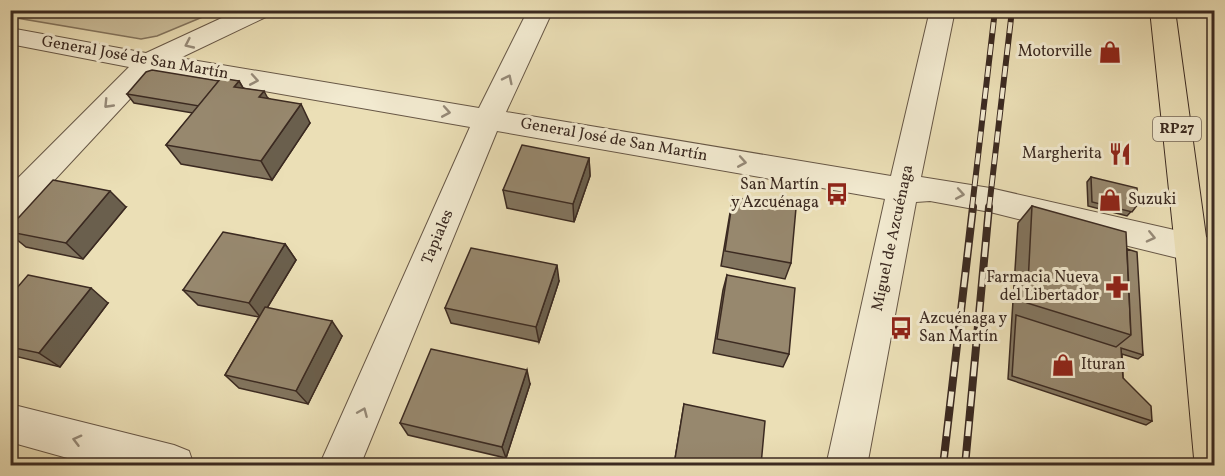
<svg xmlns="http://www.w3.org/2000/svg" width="1225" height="476" viewBox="0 0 1225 476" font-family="Vollkorn,serif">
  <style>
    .green { fill: #cdc09d; stroke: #84755f; stroke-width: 1.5 }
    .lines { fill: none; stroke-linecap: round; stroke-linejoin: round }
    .minor-casing { stroke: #675746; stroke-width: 2 }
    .major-casing { stroke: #3b2a21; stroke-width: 2 }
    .minor { fill: #f2ead0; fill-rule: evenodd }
    .major { fill: #ebdfb6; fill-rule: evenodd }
    .rail-far1-casing { stroke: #3b2a21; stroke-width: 6 }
    .rail-casing { stroke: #3b2a21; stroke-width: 8 }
    .rail-far1 { stroke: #f2ead0; stroke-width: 4; stroke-dasharray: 11; stroke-linecap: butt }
    .rail { stroke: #f2ead0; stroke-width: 5; stroke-dasharray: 15; stroke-linecap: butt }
    .wall { fill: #82755f; stroke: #3b2a21; stroke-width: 1.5 }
    .shaded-wall { fill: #6a5f4d; stroke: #3b2a21; stroke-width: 1.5 }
    .building { fill: #97886e; stroke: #3b2a21; stroke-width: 1.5 }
    .oneway { stroke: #968a78 }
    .labels { text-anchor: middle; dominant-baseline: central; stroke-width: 6; stroke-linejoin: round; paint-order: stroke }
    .shield { fill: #f2ead0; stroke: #726456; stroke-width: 1.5 }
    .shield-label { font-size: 15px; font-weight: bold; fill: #3b2a21 }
    .poi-label { font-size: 16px; fill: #3b2a21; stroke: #f2ead0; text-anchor: end }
    .street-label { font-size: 16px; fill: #3b2a21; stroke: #f2ead0 }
  </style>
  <rect width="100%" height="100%" fill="#ebdfb6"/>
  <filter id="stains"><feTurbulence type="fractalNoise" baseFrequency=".00333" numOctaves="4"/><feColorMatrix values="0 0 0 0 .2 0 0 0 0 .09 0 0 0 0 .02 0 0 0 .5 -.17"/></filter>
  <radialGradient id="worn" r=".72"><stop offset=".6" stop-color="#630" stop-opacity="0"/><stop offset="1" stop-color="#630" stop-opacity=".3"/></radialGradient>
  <polygon class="green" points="10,11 11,10 217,11 157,36 141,39 11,17"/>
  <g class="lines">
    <g class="minor-casing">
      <g id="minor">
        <polygon points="239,10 273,10 270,15 180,58 479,108 528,10 553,10 506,112 891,176 930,10 955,10 921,177 990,188 1214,239 1214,267 990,212 930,201 916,202 867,466 826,466 885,199 497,131 360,466 319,466 470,127 155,72 21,216 10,219 10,186 129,67 10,44 10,28 146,53"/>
        <polygon points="10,404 174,445 189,451 194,466 96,466 10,442"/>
      </g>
    </g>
    <g class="major-casing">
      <polygon id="major" points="1150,10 1175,10 1214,295 1214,466 1197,466 1194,458 1175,247"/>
    </g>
    <use href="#minor" class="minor"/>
    <use href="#major" class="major"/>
    <g class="rail-far1-casing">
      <g id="rail-far1">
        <polyline points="972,208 995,10"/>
        <polyline points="989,208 1012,10"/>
      </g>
    </g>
    <g class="rail-casing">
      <g id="rail">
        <polyline points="943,466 973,207"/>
        <polyline points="965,466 989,207"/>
      </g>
    </g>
    <use href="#rail-far1" class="rail-far1"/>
    <use href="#rail" class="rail"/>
  </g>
  <g class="wall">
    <polygon points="219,81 239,81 243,88 268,98 310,123 272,180 181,164 166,145 193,113 134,103 127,94"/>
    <polygon points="589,158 590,176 574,222 507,208 503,190"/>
    <polygon points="1091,177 1138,204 1127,216 1088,206 1087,182"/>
    <polygon points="733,197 791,263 785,279 721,266 730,213"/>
    <polygon points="1032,206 1127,249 1143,355 1138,359 1122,354 1123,378 1152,421 1146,425 1008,379 1018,223"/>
    <polygon points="126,207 83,259 26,247 10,234 10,227"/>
    <polygon points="285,244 296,260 267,308 342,336 308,404 239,388 225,375 259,317 198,305 183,290"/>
    <polygon points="727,275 789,354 783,367 713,353 723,290"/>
    <polygon points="559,281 539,342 451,323 445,308"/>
    <polygon points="10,296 108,303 60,367 10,355"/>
    <polygon points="530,384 506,458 408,435 400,423"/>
    <polygon points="684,404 761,465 674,465"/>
  </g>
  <g class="shaded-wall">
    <polygon points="239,81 250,100 234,87"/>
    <polygon points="264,91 274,110 259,97"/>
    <polygon points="301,104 310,123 272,180 261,161"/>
    <polygon points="589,158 590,176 574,222 573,204"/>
    <polygon points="110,191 126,207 83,259 66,243"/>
    <polygon points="285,244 296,260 261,318 249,303"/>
    <polygon points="557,265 559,281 539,342 536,327"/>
    <polygon points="91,288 108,303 60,367 39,353"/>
    <polygon points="332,321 342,336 308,404 296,391"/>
    <polygon points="527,370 530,384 506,458 502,447"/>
  </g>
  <g class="building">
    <polygon points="152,70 219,81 199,106 127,94 146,72"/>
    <polygon points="221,78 239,81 234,87 264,91 259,97 301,104 261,161 166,145"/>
    <polygon points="522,145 589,158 573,204 503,190"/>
    <polygon points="1091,177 1137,188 1138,204 1132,212 1092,202"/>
    <polygon points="53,180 110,191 66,243 10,232 10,227"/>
    <polygon points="733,197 796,208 791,263 725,251"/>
    <polygon points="1032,206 1126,232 1131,335 1027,303"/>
    <polygon points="223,232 285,244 249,303 183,290"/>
    <polygon points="471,248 557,265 536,327 445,308"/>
    <polygon points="1127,249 1137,252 1143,355 1121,348 1123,378 1151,406 1152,421 1012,376 1016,315 1116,347 1131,335"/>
    <polygon points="28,275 91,288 39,353 10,347 10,296"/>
    <polygon points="727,275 795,288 789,354 717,339"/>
    <polygon points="265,307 332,321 296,391 225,375"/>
    <polygon points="431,349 527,370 502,447 400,423"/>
    <polygon points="684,404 765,421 761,465 674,465"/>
  </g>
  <defs><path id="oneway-chevron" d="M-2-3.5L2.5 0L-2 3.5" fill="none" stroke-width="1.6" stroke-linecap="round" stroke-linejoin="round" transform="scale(1.5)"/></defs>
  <g class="oneway">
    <use href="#oneway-chevron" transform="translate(189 44) rotate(155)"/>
    <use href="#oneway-chevron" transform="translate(508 79) rotate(-64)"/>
    <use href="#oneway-chevron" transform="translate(254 80) rotate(10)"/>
    <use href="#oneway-chevron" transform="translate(108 104) rotate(134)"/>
    <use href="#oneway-chevron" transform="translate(446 112) rotate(10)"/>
    <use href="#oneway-chevron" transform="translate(742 162) rotate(10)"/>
    <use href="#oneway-chevron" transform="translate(960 194) rotate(10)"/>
    <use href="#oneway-chevron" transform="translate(1151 237) rotate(13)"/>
    <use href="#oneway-chevron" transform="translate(363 412) rotate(-67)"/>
    <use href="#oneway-chevron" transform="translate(77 440) rotate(-165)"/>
  </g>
  <defs>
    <g id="shop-bare" transform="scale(1.8)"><path d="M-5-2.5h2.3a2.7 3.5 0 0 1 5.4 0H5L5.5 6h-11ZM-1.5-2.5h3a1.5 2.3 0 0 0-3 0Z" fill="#8f2418" stroke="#f2ead0" stroke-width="2.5" paint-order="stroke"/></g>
    <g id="restaurant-bare" transform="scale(1.8)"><path d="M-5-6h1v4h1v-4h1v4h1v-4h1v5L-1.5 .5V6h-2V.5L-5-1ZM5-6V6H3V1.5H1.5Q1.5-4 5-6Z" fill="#8f2418" stroke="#f2ead0" stroke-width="2.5" paint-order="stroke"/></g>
    <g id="bus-bare" transform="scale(1.8)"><path d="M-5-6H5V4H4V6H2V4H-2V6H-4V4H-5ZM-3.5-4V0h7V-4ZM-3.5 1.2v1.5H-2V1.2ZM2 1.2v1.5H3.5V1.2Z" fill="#8f2418" stroke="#f2ead0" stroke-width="2.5" paint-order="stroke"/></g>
    <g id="pharmacy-bare" transform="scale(1.8)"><path d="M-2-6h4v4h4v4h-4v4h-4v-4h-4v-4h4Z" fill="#8f2418" stroke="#f2ead0" stroke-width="2.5" paint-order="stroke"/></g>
  </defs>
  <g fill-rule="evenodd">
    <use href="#shop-bare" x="1110" y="52"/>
    <use href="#restaurant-bare" x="1120" y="154"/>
    <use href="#bus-bare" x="837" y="194"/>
    <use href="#shop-bare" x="1110" y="200"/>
    <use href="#pharmacy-bare" x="1117" y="287"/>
    <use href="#bus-bare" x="901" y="328"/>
    <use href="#shop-bare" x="1063" y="365"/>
  </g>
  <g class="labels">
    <rect class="shield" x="1153" y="117" width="48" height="24" rx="4.5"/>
    <g class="shield-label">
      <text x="1177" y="129">RP27</text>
    </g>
    <g class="poi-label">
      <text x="1092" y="52">Motorville</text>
      <text x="1102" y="154">Margherita</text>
      <text x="819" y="185">San Martín<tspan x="819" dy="18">y Azcuénaga</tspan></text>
      <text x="1128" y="200" text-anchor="start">Suzuki</text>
      <text x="1099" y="278">Farmacia Nueva<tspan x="1099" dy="18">del Libertador</tspan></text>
      <text x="919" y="319" text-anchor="start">Azcuénaga y<tspan x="919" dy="18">San Martín</tspan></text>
      <text x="1081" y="365" text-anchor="start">Ituran</text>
    </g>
    <g class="street-label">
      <text transform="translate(135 58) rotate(10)">General José de San Martín</text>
      <text transform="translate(614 140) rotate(10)">General José de San Martín</text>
      <text transform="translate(438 237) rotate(-67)">Tapiales</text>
      <text transform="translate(893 238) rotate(-78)">Miguel de Azcuénaga</text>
    </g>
  </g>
  <rect width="1225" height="476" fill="none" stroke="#ebdfb6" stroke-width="36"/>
  <rect x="12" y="12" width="1201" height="452" fill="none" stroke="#3b2a21" stroke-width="3"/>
  <rect x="18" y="18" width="1189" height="440" fill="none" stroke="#3b2a21" stroke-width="1.5"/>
  <rect width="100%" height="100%" filter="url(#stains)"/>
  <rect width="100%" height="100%" fill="url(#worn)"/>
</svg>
